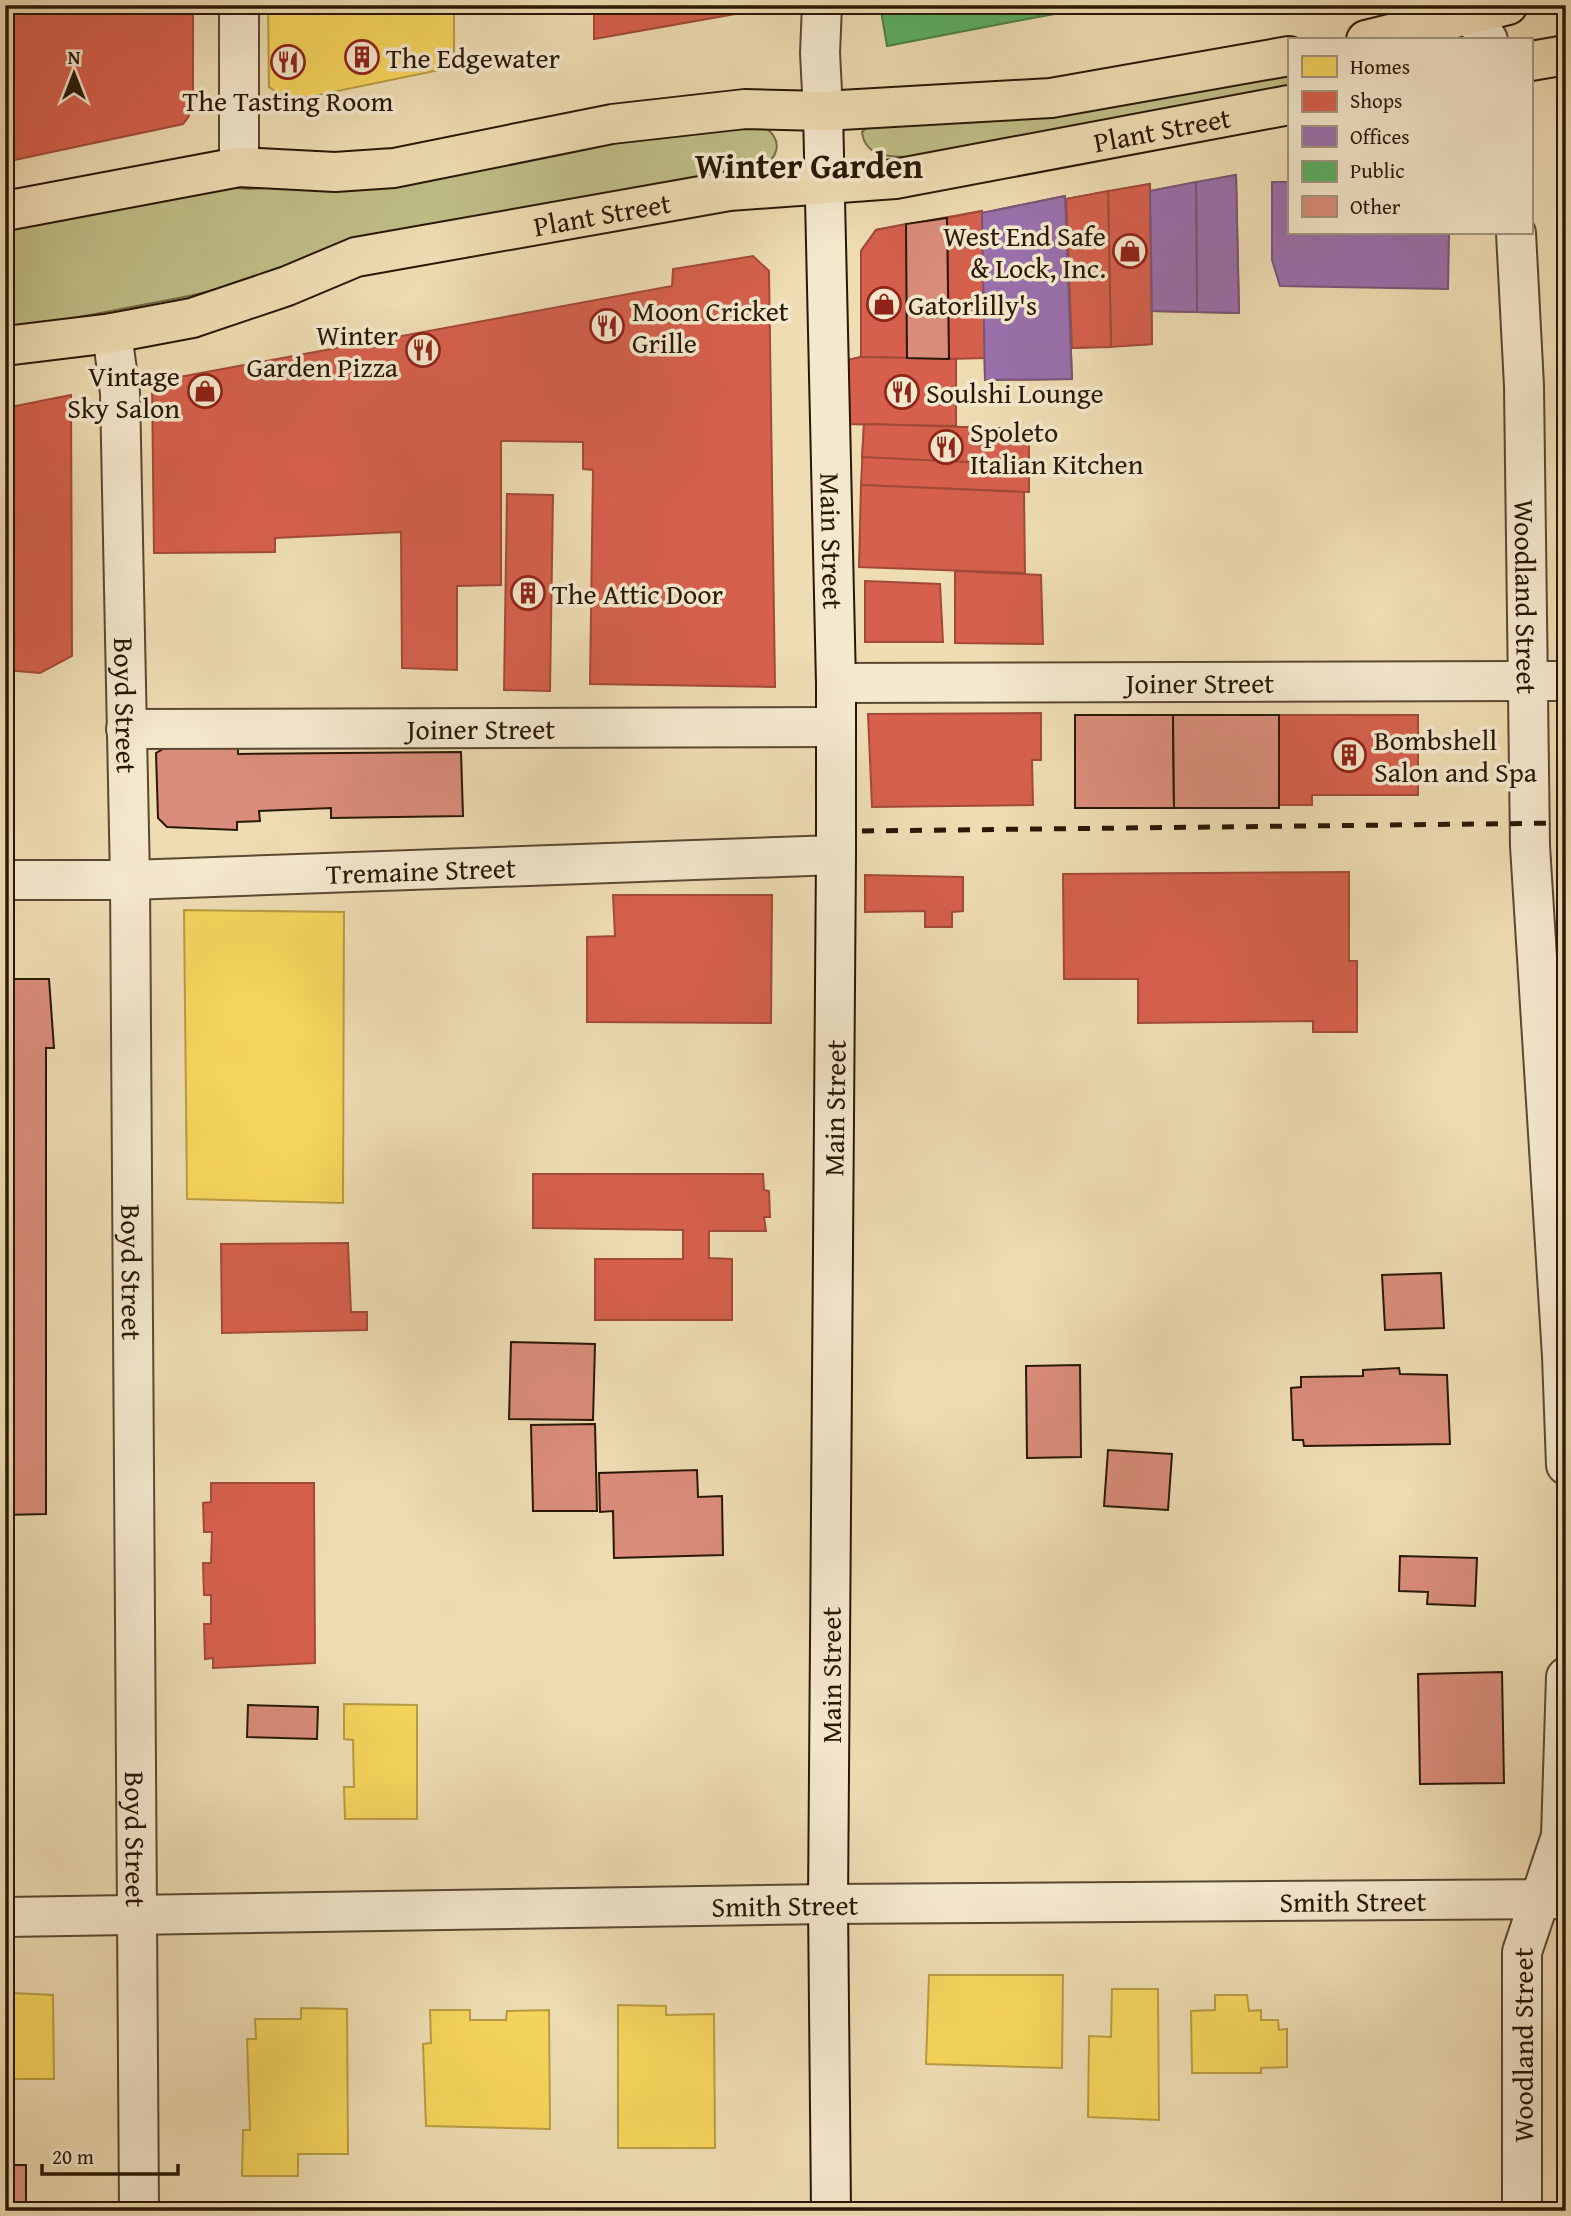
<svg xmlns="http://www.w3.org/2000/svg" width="1571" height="2216" viewBox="0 0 1571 2216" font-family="'Gentium Book Plus',serif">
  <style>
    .green { fill: #c0be87; stroke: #746b46; stroke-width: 2 }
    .homes { fill: #f6d55c; stroke: #b89c42; stroke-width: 2 }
    .shops { fill: #d6604d; stroke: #a24a38; stroke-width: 2 }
    .offices { fill: #9970ab; stroke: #77567a; stroke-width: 2 }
    .public { fill: #5aae61; stroke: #4b8146; stroke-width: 2 }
    .building { fill: #da8d7b; stroke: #291806; stroke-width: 2 }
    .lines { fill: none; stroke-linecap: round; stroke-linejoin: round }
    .minor-casing { stroke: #5a4931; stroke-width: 42 }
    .tertiary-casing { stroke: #5a4931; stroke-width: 42 }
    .secondary-casing { stroke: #291806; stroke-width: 42 }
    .primary-casing { stroke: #291806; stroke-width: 42 }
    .minor { stroke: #f4e8cd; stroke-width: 38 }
    .tertiary { stroke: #f4e8cd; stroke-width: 38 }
    .secondary { stroke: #f4e8cd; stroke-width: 38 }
    .primary { stroke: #eedcb2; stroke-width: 38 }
    .rail { stroke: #291806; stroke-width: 5; stroke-dasharray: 12 12; stroke-linecap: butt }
    .labels { text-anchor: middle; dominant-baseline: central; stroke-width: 7; stroke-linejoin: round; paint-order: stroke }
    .poi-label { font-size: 28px; fill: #291806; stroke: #f4e8cd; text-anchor: start }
    .street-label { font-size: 28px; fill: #291806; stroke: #f4e8cd }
    .district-label { font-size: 35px; font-weight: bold; fill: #291806; stroke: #f4e8cd }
  </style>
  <rect width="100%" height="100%" fill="#eedcb2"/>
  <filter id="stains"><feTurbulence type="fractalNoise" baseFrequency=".00286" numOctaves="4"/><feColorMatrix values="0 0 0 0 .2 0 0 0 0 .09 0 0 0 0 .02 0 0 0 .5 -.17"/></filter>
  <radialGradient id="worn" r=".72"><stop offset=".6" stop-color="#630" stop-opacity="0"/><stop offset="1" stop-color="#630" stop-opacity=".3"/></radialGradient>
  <g class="green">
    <path d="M1289,69V86L915,157C894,157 865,159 862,132L868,127Z"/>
    <path d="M691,126L766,128C784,142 778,160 758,168L627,191L189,296L64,320L5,327V224L225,187L249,189L282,187Z"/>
  </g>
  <g class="homes">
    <polygon points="268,5 454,5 454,67 289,101 269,87"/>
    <polygon points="184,910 344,912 343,1203 187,1199"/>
    <polygon points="344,1704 417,1705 417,1819 345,1819 344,1787 354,1787 353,1740 344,1739"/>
    <polygon points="5,1755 13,1756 11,1830 5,1830"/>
    <polygon points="929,1975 1063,1975 1062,2068 926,2064"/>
    <polygon points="1112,1989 1158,1989 1159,2120 1088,2117 1089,2036 1111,2037"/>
    <polygon points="12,1993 53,1995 54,2079 5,2079 5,2003 12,2003"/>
    <polygon points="1215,1995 1247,1995 1249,2011 1261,2010 1261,2020 1278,2020 1279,2030 1287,2029 1287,2067 1261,2068 1261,2073 1192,2073 1191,2011 1215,2010"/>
    <polygon points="618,2005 666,2006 666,2015 714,2014 715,2148 618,2148"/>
    <polygon points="301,2008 347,2009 348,2154 298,2154 298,2176 242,2176 243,2130 250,2130 247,2039 256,2039 255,2019 301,2019"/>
    <polygon points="430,2010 470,2010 470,2020 506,2020 507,2011 549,2010 550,2129 426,2126 423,2044 431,2043"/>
    <polygon points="642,2205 715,2206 715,2211 642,2211"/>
  </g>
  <g class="shops">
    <polygon points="5,5 193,5 193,96 189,116 183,124 5,162"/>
    <polygon points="594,5 756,5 752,11 594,39"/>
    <polygon points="1236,175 1239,313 1152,311 1150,191"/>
    <polygon points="1150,184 1152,344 1072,348 1066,199"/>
    <polygon points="1150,184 1152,344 1111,347 1108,191"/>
    <polygon points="1108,191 1111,347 1072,348 1066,199"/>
    <polygon points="1065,196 1072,379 985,380 982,213"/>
    <polygon points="982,211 985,358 861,357 861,251 876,230"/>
    <polygon points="982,211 985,358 949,359 947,218"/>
    <polygon points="906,224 907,358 861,357 861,251 876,230"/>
    <polygon points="753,256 769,271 775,687 590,684 593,470 583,469 583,442 501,441 501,585 457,586 457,670 402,668 401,532 275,538 275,552 154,553 152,382 672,286 673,269"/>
    <polygon points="861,357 956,359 956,426 849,424 848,360"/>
    <polygon points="861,357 956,359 956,426 849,424 848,360"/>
    <polygon points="71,395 72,656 40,673 5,670 5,408"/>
    <polygon points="864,424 1029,429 1029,492 861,485"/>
    <polygon points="864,424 1029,429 1029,465 862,457"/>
    <polygon points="861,485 1024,492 1025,573 859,567"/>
    <polygon points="507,494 553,495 550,691 504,690"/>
    <polygon points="955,571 1041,575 1043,644 955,643"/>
    <polygon points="865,581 940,584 943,642 865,642"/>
    <polygon points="1041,713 1041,760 1032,760 1033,805 872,807 868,714"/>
    <polygon points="1279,715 1418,715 1418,795 1312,795 1312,805 1279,805"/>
    <polygon points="1349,872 1349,961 1357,961 1357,1032 1313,1032 1313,1021 1138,1023 1138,979 1064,979 1063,874"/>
    <polygon points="865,875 963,877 963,911 952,912 952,927 925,927 925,911 865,912"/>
    <polygon points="613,895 772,895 771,1023 587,1022 587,937 615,936"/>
    <polygon points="533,1174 763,1174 764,1190 769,1191 770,1217 764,1217 766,1231 709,1231 709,1258 732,1259 732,1320 595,1320 595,1259 683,1259 683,1230 533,1228"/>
    <polygon points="348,1243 351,1312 367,1312 367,1330 222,1333 221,1244"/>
    <polygon points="211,1483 314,1483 315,1663 213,1668 213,1658 205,1659 204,1624 211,1624 211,1595 204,1595 203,1563 211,1563 212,1532 204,1532 203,1503 211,1502"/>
  </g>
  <g class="offices">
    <polygon points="1236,175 1239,313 1197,312 1196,182"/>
    <polygon points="1196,182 1197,312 1152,311 1150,191"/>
    <polygon points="1272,182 1289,182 1289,233 1449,233 1448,289 1280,286 1272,260"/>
    <polygon points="1065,196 1072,379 985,380 982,213"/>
  </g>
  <g class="public">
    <polygon points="880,5 1036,5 1038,17 887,46"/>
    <polygon points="1036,5 1104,5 1038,17"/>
  </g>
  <g class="building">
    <polygon points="947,218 949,359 907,358 906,224"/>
    <polygon points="1075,715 1173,715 1174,808 1075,808"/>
    <polygon points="1173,715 1279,715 1279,808 1174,808"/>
    <polygon points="238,743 238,754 461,752 463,816 331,818 331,808 259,811 260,821 237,822 237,830 167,827 158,818 156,753 170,745"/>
    <polygon points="5,979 49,979 54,1048 46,1048 46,1514 5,1515"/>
    <polygon points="1441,1273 1444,1328 1385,1330 1382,1275"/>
    <polygon points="511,1342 595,1344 593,1420 509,1419"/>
    <polygon points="1080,1365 1081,1457 1027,1458 1026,1366"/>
    <polygon points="1399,1368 1400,1374 1447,1375 1450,1444 1304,1446 1303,1440 1293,1440 1291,1388 1301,1387 1301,1377 1363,1376 1363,1370"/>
    <polygon points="595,1424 597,1511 533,1511 531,1425"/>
    <polygon points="1108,1450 1172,1454 1168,1510 1104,1506"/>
    <polygon points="697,1470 698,1497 722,1496 723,1555 614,1558 613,1511 600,1512 599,1473"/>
    <polygon points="1400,1556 1477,1558 1475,1606 1427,1604 1428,1592 1399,1591"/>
    <polygon points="1502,1672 1504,1783 1420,1784 1418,1674"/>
    <polygon points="248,1705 318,1707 317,1739 247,1737"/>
    <rect x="5" y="2165" width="21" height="46"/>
  </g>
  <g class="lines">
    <g class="minor-casing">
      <g id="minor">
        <polyline points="1466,5 1488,40"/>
        <polyline points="239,167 239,5"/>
        <path id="s1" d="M1516,233L1524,386L1530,846L1562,1356L1566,1465"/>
        <path id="s2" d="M112,333L120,393L130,880L139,2211"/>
        <path id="s3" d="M836,683L1566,681"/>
        <path id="s4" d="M126,729L836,727"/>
        <path id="s5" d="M5,880H130L836,855"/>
        <path id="s6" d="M5,1917L828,1904L1566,1899"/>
        <path id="s7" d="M1522,2211V1952L1561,1836L1566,1677"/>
      </g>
    </g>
    <g class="tertiary-casing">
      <polyline id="tertiary" points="822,5 820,53 823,111"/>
    </g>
    <g class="secondary-casing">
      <g id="secondary">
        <path id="s8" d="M823,111L836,683V855L828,1904L831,2211"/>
      </g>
    </g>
    <g class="primary-casing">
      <g id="primary">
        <polyline points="1366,40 1508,5"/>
        <polyline points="1531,61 1566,55"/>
        <polyline points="5,211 239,167 335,172 394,168 612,124 745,109 823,111 1051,98 1289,56"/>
        <path id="s9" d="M5,346L112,333L192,318L287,286L356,257L729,191L895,179L1289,105"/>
      </g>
    </g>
    <use href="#minor" class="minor"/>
    <use href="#tertiary" class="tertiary"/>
    <use href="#secondary" class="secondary"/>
    <use href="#primary" class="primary"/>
    <polyline class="rail" points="862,831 1566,823"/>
  </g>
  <defs>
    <g id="building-ring" transform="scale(1.75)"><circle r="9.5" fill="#f4e8cd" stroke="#8f2418" stroke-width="1.5"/><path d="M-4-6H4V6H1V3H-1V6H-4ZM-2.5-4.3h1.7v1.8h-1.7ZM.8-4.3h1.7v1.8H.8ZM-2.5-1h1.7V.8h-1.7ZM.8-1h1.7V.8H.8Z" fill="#8f2418"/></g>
    <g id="restaurant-ring" transform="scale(1.75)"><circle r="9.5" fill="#f4e8cd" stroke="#8f2418" stroke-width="1.5"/><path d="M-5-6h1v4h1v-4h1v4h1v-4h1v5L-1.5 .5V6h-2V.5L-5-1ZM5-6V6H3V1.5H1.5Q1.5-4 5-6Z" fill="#8f2418"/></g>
    <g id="shop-ring" transform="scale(1.75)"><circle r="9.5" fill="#f4e8cd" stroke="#8f2418" stroke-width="1.5"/><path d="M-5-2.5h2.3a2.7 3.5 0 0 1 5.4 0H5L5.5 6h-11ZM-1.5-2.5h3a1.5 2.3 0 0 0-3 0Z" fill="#8f2418"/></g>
  </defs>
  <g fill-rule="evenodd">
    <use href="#building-ring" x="362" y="57"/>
    <use href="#restaurant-ring" x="288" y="62"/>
    <use href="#shop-ring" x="1130" y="251"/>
    <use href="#shop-ring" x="884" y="304"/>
    <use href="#restaurant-ring" x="607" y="326"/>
    <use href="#restaurant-ring" x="423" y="350"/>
    <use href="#shop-ring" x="205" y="391"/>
    <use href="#restaurant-ring" x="902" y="392"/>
    <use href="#restaurant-ring" x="946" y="447"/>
    <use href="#building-ring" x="528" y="593"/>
    <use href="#building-ring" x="1349" y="755"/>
  </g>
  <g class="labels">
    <g class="poi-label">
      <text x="386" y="57">The Edgewater</text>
      <text x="288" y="100" text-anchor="middle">The Tasting Room</text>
      <text x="1106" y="235" text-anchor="end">West End Safe<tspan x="1106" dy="32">&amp; Lock, Inc.</tspan></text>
      <text x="908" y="304">Gatorlilly's</text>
      <text x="632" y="310">Moon Cricket<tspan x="632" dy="32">Grille</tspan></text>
      <text x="398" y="334" text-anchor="end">Winter<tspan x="398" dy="32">Garden Pizza</tspan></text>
      <text x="180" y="375" text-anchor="end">Vintage<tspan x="180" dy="32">Sky Salon</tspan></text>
      <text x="926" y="392">Soulshi Lounge</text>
      <text x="970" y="431">Spoleto<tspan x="970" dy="32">Italian Kitchen</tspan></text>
      <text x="552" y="593">The Attic Door</text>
      <text x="1374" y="739">Bombshell<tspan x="1374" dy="32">Salon and Spa</tspan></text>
    </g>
    <g class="street-label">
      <text stroke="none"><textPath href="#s9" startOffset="1181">Plant Street</textPath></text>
      <text stroke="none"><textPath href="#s9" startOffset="614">Plant Street</textPath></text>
      <text stroke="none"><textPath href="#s8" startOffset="430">Main Street</textPath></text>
      <text stroke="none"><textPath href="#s1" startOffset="364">Woodland Street</textPath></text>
      <text stroke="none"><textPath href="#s3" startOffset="364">Joiner Street</textPath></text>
      <text stroke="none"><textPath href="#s2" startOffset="373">Boyd Street</textPath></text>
      <text stroke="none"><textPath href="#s4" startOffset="355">Joiner Street</textPath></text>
      <text stroke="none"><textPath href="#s5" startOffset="416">Tremaine Street</textPath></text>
      <text transform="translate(834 1108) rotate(-89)">Main Street</text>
      <text stroke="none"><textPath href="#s2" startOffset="940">Boyd Street</textPath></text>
      <text transform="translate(830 1675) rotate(-90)">Main Street</text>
      <text stroke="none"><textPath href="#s2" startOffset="1507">Boyd Street</textPath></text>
      <text stroke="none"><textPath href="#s6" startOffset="1348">Smith Street</textPath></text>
      <text stroke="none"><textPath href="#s6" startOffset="780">Smith Street</textPath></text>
      <text stroke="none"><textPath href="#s7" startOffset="166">Woodland Street</textPath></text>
    </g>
    <g class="district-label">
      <text x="809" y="165">Winter Garden</text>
    </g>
  </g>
  <rect width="1571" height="2216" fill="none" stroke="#eedcb2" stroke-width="28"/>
  <rect x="7" y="7" width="1557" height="2202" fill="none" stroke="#291806" stroke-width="3.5"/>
  <rect x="14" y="14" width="1543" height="2188" fill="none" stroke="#291806" stroke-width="2"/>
  <rect x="1288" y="38" width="245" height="196" fill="#f4e8cd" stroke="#a3957d" stroke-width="2"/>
  <rect x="1302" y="56" width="35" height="21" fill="#f6d55c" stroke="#a3957d" stroke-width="2"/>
  <text x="1350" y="74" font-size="21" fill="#291806">Homes</text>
  <rect x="1302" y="91" width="35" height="21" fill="#d6604d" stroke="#a3957d" stroke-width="2"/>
  <text x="1350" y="108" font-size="21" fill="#291806">Shops</text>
  <rect x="1302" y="126" width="35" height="21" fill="#9970ab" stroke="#a3957d" stroke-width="2"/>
  <text x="1350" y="144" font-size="21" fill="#291806">Offices</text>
  <rect x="1302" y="161" width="35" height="21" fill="#5aae61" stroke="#a3957d" stroke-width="2"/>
  <text x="1350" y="178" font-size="21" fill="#291806">Public</text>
  <rect x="1302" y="196" width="35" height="21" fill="#da8d7b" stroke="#a3957d" stroke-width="2"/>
  <text x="1350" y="214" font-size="21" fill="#291806">Other</text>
  <g transform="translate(74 74)" stroke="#f4e8cd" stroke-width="5" paint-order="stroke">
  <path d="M0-5L12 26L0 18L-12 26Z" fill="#291806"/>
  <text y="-10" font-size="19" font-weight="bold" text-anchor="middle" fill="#291806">N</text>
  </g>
  <path d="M42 2164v10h136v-10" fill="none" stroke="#291806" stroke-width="3.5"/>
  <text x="52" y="2164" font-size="21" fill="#291806" stroke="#f4e8cd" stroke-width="5" paint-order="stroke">20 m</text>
  <rect width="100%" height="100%" filter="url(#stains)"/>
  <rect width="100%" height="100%" fill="url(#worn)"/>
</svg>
